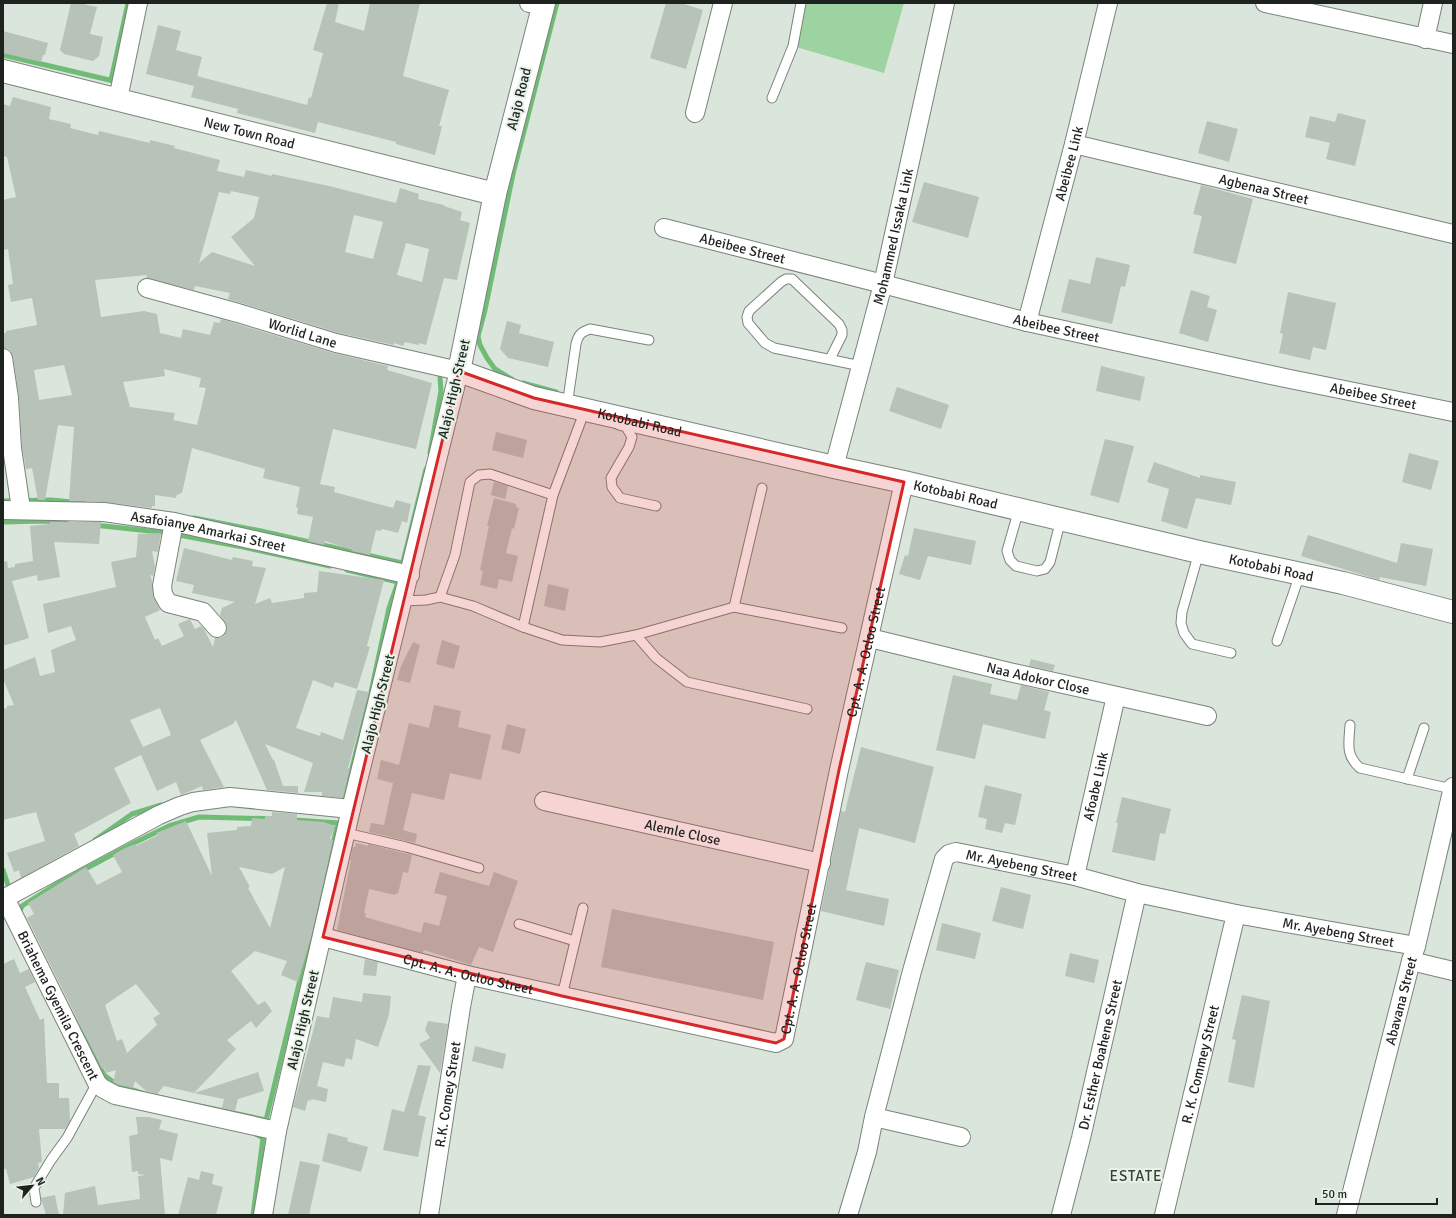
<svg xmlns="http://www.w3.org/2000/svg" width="1456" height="1218" viewBox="0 0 1456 1218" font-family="Signika,sans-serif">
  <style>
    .green { fill: #9dd3a0 }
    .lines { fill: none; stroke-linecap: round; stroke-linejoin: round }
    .stream { stroke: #70bb76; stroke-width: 5 }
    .building { fill: #b7c2b8; fill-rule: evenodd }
    .service-casing { stroke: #7a847b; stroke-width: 11 }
    .minor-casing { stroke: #7a847b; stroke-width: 20 }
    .tertiary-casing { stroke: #7a847b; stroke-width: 24 }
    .service { stroke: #fff; stroke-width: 9 }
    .minor { stroke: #fff; stroke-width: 18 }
    .tertiary { stroke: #fff; stroke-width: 22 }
    .marked { fill: #d62828; fill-opacity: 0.2; stroke: #d62828; stroke-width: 3; stroke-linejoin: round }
    .labels { text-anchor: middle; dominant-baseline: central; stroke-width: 4; stroke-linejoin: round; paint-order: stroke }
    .street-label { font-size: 14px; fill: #1f231f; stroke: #e8f3e8 }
    .neighbourhood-label { font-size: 15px; letter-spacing: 1px; fill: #384139; stroke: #e8f3e8 }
  </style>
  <rect width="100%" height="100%" fill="#dae5db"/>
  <polygon class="green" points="805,3 904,3 884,73 793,46"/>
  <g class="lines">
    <g class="stream">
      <polyline points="3,55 118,82"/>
      <polyline points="111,80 128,3"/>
      <polyline points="513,380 495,369 487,358 480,345 478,336 485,310 513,174 557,3"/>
      <polyline points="523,383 556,392"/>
      <polyline points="430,453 441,391 440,378"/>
      <polyline points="3,501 51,500 83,503"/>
      <polyline points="194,518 261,531 402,563"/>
      <polyline points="3,522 42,521 66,522"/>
      <polyline points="94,525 168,533 243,547 330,566"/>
      <polyline points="347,570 398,582"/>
      <polyline points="342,803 343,804 371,692 389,608 398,582 426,469"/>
      <polygon points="199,817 281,819 338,823 266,1120 148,1095 117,1085 104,1075 31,940 19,913 22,906 55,885 134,843 169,826"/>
      <polyline points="95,840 132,814 161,805"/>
      <polyline points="3,870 9,888"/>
      <polyline points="253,1215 263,1138 254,1133"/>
    </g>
  </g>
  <g class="building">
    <polygon points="71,3 79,3 97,7 90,34 103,37 99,56 93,61 64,54 60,50"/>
    <polygon points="327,3 339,3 335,22 364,31 370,3 420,3 403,76 449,90 439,126 442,126 435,155 396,144 396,142 318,122 315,133 237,113 238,109 191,97 194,86 146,74 158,25 181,31 176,50 202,57 197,76 307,105 309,97 311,98 323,53 313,50"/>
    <polygon points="666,3 681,3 703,10 686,69 650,58"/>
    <polygon points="3,31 48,43 45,55 43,55 41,62 3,53"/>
    <path d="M13,97L51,107L49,119L71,124L70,128L98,135L99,131L150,143V140L175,146L174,148L220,160L217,171L244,177L246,170L272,176V174L329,186L396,203L400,188L419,194L418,199L444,205V206L462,212L460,220L470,223L457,280L444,278L426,345L419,343V345L405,342L403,346L394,343V345L339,333L228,299L230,293L195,286L194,290L146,278L147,275L95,280L101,317L144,311L157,314L160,333L181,338L183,329L210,335L214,322L220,323L221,319L333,353L388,366L387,370L432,383L416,449L333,429L320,484L335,487L334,492L393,508L396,500L411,504L407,523L402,521L398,533L382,529L381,531L376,530L370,555L352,551V550L325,541L324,545L308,541L313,517L297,514L298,508L296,507L300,487L263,478L265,469L192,448L182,493H180L179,495L177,494L176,498L155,495V506H152V508L105,502L69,501L74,427L58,425L45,500H38L32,468L26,469L22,447L19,397L13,356L11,351L7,348H3V333H6V331L37,325L32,298L11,302L8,285L13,284L8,249L3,250V200L16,197L7,157L3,156V104L10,106ZM231,191L259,197L254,218L231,237L255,266L212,252L199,263L219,192L230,194ZM354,215L383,222L373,259L345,252ZM406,243L429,249L422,282L397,275ZM64,365L72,395L39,400L34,370ZM164,369L201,378L199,387L206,388L197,425L173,420L175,413L130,407L123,382L165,376Z"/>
    <polygon points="1338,113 1366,120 1355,166 1326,159 1330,143 1305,137 1310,116 1335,122"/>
    <polygon points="1207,121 1238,129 1229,162 1198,153"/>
    <polygon points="924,182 979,197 968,238 912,222"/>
    <polygon points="1201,185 1253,199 1236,264 1193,253 1202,216 1193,214"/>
    <polygon points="1096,257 1130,265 1125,287 1121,286 1112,324 1061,312 1069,279 1090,284"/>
    <polygon points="1191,290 1210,296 1207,307 1217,310 1208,342 1179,333"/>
    <polygon points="1288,292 1336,303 1326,350 1313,347 1310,360 1279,353 1283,334 1280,333"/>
    <polygon points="507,321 521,325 519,333 554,342 548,367 508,358 500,349"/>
    <polygon points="1101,366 1145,377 1140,401 1096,391"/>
    <polygon points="897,387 949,405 941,429 889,411"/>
    <polygon points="496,432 527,440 523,458 492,450"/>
    <polygon points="1105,439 1134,446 1119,503 1090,495"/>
    <polygon points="1409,453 1439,461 1431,490 1402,482"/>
    <polygon points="1154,462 1200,478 1200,475 1236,482 1231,505 1196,498 1187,529 1161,521 1169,489 1147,482"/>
    <polygon points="494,482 508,486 505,499 491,495"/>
    <polygon points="494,498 516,504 516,507 519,508 514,529 512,528 506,553 518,556 512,582 499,579 497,589 480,585 483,571 480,570 489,526 487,526"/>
    <polygon points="50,522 101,522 99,544 54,542 60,577 38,581 37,575 12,581 29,638 3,646 3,562 7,561 8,568 15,567 15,564 33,561 30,526 50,524"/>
    <polygon points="914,528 976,541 971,565 928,556 920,580 899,574 905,555 908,556"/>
    <path d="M161,533L158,552L152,551L155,567L153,576L150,575L152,581L153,596L160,610L145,617L155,640L158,638L162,646L184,636L178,624L190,619L195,629L201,626L204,629L213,647L215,638H219L224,636L227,631V626L220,615L222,608L235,602L192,593L194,585L176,581L184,548L232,560L233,557L253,561L252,566L266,568L255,604L270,598L272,603L304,598V593L317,592L319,571L384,580L367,646L370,647L357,689L335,682L333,688L313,680L296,728L320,736L321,732L343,740L357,690L369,692L348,768H350L343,798L322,796V792H304L313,763L265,744L273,760H274L283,786H298V793L267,790L236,720L233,724L200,740L224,787L203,790L202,786L181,795L176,782L157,791L141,755L114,768L131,803L74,834L79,846L21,878L19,870L14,872L7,853L45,841L36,812L3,820V709L7,708V706L14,705L3,679V670L35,657L40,676L55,672L51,650L76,640L71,626L48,633L43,604L116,587L111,562L136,557L138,534ZM160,708L171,735L143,747L130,720Z"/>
    <polygon points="1308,535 1397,563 1401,543 1433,549 1426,586 1380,577 1379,580 1301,556"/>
    <polygon points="548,584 569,589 565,611 544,606"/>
    <polygon points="442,640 460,646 454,669 436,664"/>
    <polygon points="413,642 420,645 410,683 397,680 401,666"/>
    <polygon points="1031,659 1055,665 1053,671 1029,666"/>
    <polygon points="953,675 992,684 990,694 1017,700 1021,685 1049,692 1044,710 1051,712 1045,739 983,724 975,759 936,750"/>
    <polygon points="434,705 461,711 458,727 491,735 481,780 450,773 444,800 412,793 403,830 417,834 415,843 369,832 371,823 384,825 393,783 377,779 381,760 399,765 409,723 429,728"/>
    <polygon points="507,724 526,729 520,754 501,749"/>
    <polygon points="861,747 934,767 915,843 859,828 846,890 889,899 884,926 821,911 841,811 845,812"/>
    <polygon points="985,785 1022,794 1015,825 1005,823 1002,833 985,829 987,819 978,817"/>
    <polygon points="1122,797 1171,809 1165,834 1160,833 1155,861 1112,852 1118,823 1116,823"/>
    <path d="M272,812L297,814V820L324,822L335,826L330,839L333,840L312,934L298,982L281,975L287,961L255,951L231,971L258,1005L265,1001L272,1011L256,1028L251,1021L227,1040L236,1049L194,1093L164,1086L157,1094L146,1091L135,1081L133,1088L119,1085L113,1082L116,1070L106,1073L104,1068L102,1069L27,918L34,914L28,903L86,867L97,885L122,872L113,855L123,849L135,844L136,846L158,835L156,833L186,821L212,876L207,833L237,830V827L251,826L252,818L265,819V816H272ZM239,867L272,874L285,867L270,928L248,888L250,887ZM136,984L160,1014L153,1018L157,1025L127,1053L122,1039L117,1041L105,1005Z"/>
    <polygon points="356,843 368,846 368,844 412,855 408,873 403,872 398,894 396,893 395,895 369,889 364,913 366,914 365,917 421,933 424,922 439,926 447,896 434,893 440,872 489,886 494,872 518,881 493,952 479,947 471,965 424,950 423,953 337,930 351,860 350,860 353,847 355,847"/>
    <polygon points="1001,887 1031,895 1023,929 992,921"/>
    <polygon points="612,909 774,942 763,1000 601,967"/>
    <polygon points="942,923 981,933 975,959 936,950"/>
    <polygon points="1070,953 1099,960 1094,983 1065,976"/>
    <polygon points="14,959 20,973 29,969 35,982 25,987 40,1020 44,1018 47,1083 59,1083 59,1098 69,1098 70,1121 65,1129 39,1129 42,1162 38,1163 39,1168 34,1177 10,1184 6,1169 3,1169 3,964"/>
    <polygon points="365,959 378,962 376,976 363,975"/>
    <polygon points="866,962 899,970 890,1009 856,1000"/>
    <polygon points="363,993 391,996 389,1015 378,1047 356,1039 352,1060 346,1058 344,1067 323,1062 317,1086 328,1089 326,1102 311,1099 311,1101 308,1100 305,1111 293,1107 317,1016 329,1018 333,997 362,1002"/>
    <polygon points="1242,995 1270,1001 1254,1088 1228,1082 1236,1040 1232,1039"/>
    <polygon points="428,1021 448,1024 440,1073 419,1044 430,1038 425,1030"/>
    <polygon points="475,1046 506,1054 503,1069 472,1061"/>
    <polygon points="418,1065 431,1066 418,1115 426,1117 418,1157 383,1150 392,1109 404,1112"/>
    <polygon points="258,1072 264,1091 238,1099 235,1111 222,1108 224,1099 194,1093"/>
    <polygon points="136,1117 148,1117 162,1120 159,1129 178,1134 172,1161 160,1158 165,1215 63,1215 65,1193 95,1186 98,1205 140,1199 138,1176 146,1175 138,1174 138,1171 132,1172 129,1136 138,1134"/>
    <polygon points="328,1133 348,1138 347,1141 368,1147 361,1172 322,1161"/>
    <polygon points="300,1161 320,1165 309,1215 288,1215"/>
    <polygon points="201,1171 214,1174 212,1184 223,1187 216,1215 178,1215 188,1177 199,1180"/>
    <polygon points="55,1195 59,1215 46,1215 41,1198"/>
  </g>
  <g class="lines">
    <g class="service-casing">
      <g id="service">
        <polyline points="772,98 793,46 801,3"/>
        <polyline points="830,359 842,335 842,330 839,324 792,279 786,279 781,282 749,311 747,317 748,323 765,343 774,348 861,366"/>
        <path d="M567,406L576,344C578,335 581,332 590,329L649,340"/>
        <polyline points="619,425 626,427 632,437 629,447 611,478 612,487 620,498 656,506"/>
        <polyline points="1019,509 1007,551 1010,560 1016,566 1037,571 1045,569 1050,562 1061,519"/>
        <polyline points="1199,552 1182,612 1181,623 1184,633 1192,644 1231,653"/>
        <polyline points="440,597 455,555 470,482 479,475 490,474 553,495"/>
        <polyline points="403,601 426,600 440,597 473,606 523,627 562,640 600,642 636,635 734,607 842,628"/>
        <polyline points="734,607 762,488"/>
        <polyline points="523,627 553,495 582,418 586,411"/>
        <polyline points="636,635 656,658 687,682 807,709"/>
        <polyline points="1277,641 1300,574"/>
        <path d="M1350,725C1349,743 1345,755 1360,768L1452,789"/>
        <polyline points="1407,779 1424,728"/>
        <polyline points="346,833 406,847 479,868"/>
        <polyline points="519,924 575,941"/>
        <polyline points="562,996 583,908"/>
        <polyline points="36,1202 34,1188 51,1160 67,1138 97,1083"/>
      </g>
    </g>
    <g class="minor-casing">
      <g id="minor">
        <polyline points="529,3 543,6"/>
        <polyline points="1265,3 1453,44"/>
        <polyline points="1425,39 1433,3"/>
        <polyline points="118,99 138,3"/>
        <polyline points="695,113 723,3"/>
        <path id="s1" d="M1074,144L1453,234"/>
        <path id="s2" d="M664,228L883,284L1027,322L1285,378L1453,412"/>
        <path id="s3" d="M147,288L238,313L336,343L459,371L351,809L277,1131L263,1215"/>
        <path id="s4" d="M1027,322L1074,144L1108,3"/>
        <polyline points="3,358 9,398 12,448 21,509"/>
        <path id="s5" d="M834,467L883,284L945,3"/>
        <path id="s6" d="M3,510L104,512L174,522L410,575"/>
        <polyline points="174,522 162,586 163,594 168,603 203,612 217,628"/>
        <path id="s7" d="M870,638L1009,672L1207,716"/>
        <path id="s8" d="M544,801L821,863"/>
        <path id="s9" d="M1075,876L1116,696"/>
        <path id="s10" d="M5,898L97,1083L102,1088L115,1095L277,1131"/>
        <polyline points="3,899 159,815 180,806 193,802 230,797 351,809"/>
        <path id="s11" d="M323,937L467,975L776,1043L784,1039L839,770L904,482"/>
        <polyline points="1411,961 1453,971"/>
        <polyline points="874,1117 961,1137"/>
        <path id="s12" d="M429,1215L461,1007L467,975"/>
        <path id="s13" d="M848,1215L867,1152L874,1117L912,971L944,859L949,854L956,852L1075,876L1137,893L1236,914L1416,946"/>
        <path id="s14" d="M1061,1215L1081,1138L1137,893"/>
        <path id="s15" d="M1164,1215L1236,914"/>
        <path id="s16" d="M1346,1215L1411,961L1416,946L1453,787"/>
      </g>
    </g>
    <g class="tertiary-casing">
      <g id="tertiary">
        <path id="s17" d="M544,3L495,194L459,371L534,398L834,467L904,482L1199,552L1343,583L1453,612"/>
        <path id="s18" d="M3,71L495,194"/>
      </g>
    </g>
    <use href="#service" class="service"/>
    <use href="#minor" class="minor"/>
    <use href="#tertiary" class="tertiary"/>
  </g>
  <path class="marked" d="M459,371L534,398L904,482L839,770L784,1039L776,1043L562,996L323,937Z"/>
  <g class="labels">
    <g class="street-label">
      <text transform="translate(519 99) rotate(-76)">Alajo Road</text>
      <text stroke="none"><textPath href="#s18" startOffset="254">New Town Road</textPath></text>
      <text stroke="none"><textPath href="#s4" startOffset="164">Abeibee Link</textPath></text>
      <text stroke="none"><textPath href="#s1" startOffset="195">Agbenaa Street</textPath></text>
      <text stroke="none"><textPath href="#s5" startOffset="238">Mohammed Issaka Link</textPath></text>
      <text stroke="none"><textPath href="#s2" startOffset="81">Abeibee Street</textPath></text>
      <text stroke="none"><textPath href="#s2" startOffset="405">Abeibee Street</textPath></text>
      <text stroke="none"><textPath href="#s3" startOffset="162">Worlid Lane</textPath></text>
      <text transform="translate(454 389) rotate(-77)">Alajo High Street</text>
      <text stroke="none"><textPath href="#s2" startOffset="729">Abeibee Street</textPath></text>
      <text stroke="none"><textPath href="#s17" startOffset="566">Kotobabi Road</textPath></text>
      <text stroke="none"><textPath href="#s17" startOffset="890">Kotobabi Road</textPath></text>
      <text stroke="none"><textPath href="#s6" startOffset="207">Asafoianye Amarkai Street</textPath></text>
      <text stroke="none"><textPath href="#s17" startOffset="1214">Kotobabi Road</textPath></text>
      <text stroke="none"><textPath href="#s11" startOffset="870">Cpt. A. A. Ocloo Street</textPath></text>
      <text stroke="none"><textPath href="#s7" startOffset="173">Naa Adokor Close</textPath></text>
      <text transform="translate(378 704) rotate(-76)">Alajo High Street</text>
      <text stroke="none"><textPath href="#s9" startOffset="92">Afoabe Link</textPath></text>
      <text stroke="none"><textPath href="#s8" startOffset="142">Alemle Close</textPath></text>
      <text stroke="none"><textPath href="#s13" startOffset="450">Mr. Ayebeng Street</textPath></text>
      <text stroke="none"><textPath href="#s13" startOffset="774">Mr. Ayebeng Street</textPath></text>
      <text stroke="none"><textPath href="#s11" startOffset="546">Cpt. A. A. Ocloo Street</textPath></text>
      <text stroke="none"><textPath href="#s11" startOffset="150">Cpt. A. A. Ocloo Street</textPath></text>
      <text stroke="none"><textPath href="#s16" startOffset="221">Abavana Street</textPath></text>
      <text stroke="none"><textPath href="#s10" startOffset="120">Briahema Gyemila Crescent</textPath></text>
      <text transform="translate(303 1020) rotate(-77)">Alajo High Street</text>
      <text stroke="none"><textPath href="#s14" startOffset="165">Dr. Esther Boahene Street</textPath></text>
      <text stroke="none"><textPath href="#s15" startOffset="155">R. K. Commey Street</textPath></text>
      <text stroke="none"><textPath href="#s12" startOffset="122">R.K. Comey Street</textPath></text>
    </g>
    <g class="neighbourhood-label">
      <text x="1136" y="1176">ESTATE</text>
    </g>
  </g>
  <rect width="1456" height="1218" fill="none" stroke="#1f231f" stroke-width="8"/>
  <g transform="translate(32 1186) rotate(62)" stroke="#e8f3e8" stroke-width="3" paint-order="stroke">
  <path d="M0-3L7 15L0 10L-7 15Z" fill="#1f231f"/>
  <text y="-6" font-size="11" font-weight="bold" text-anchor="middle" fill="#1f231f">N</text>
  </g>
  <path d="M1316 1198v6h121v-6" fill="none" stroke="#1f231f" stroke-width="2"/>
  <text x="1322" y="1198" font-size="12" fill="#1f231f" stroke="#e8f3e8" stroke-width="3" paint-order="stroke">50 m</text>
</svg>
